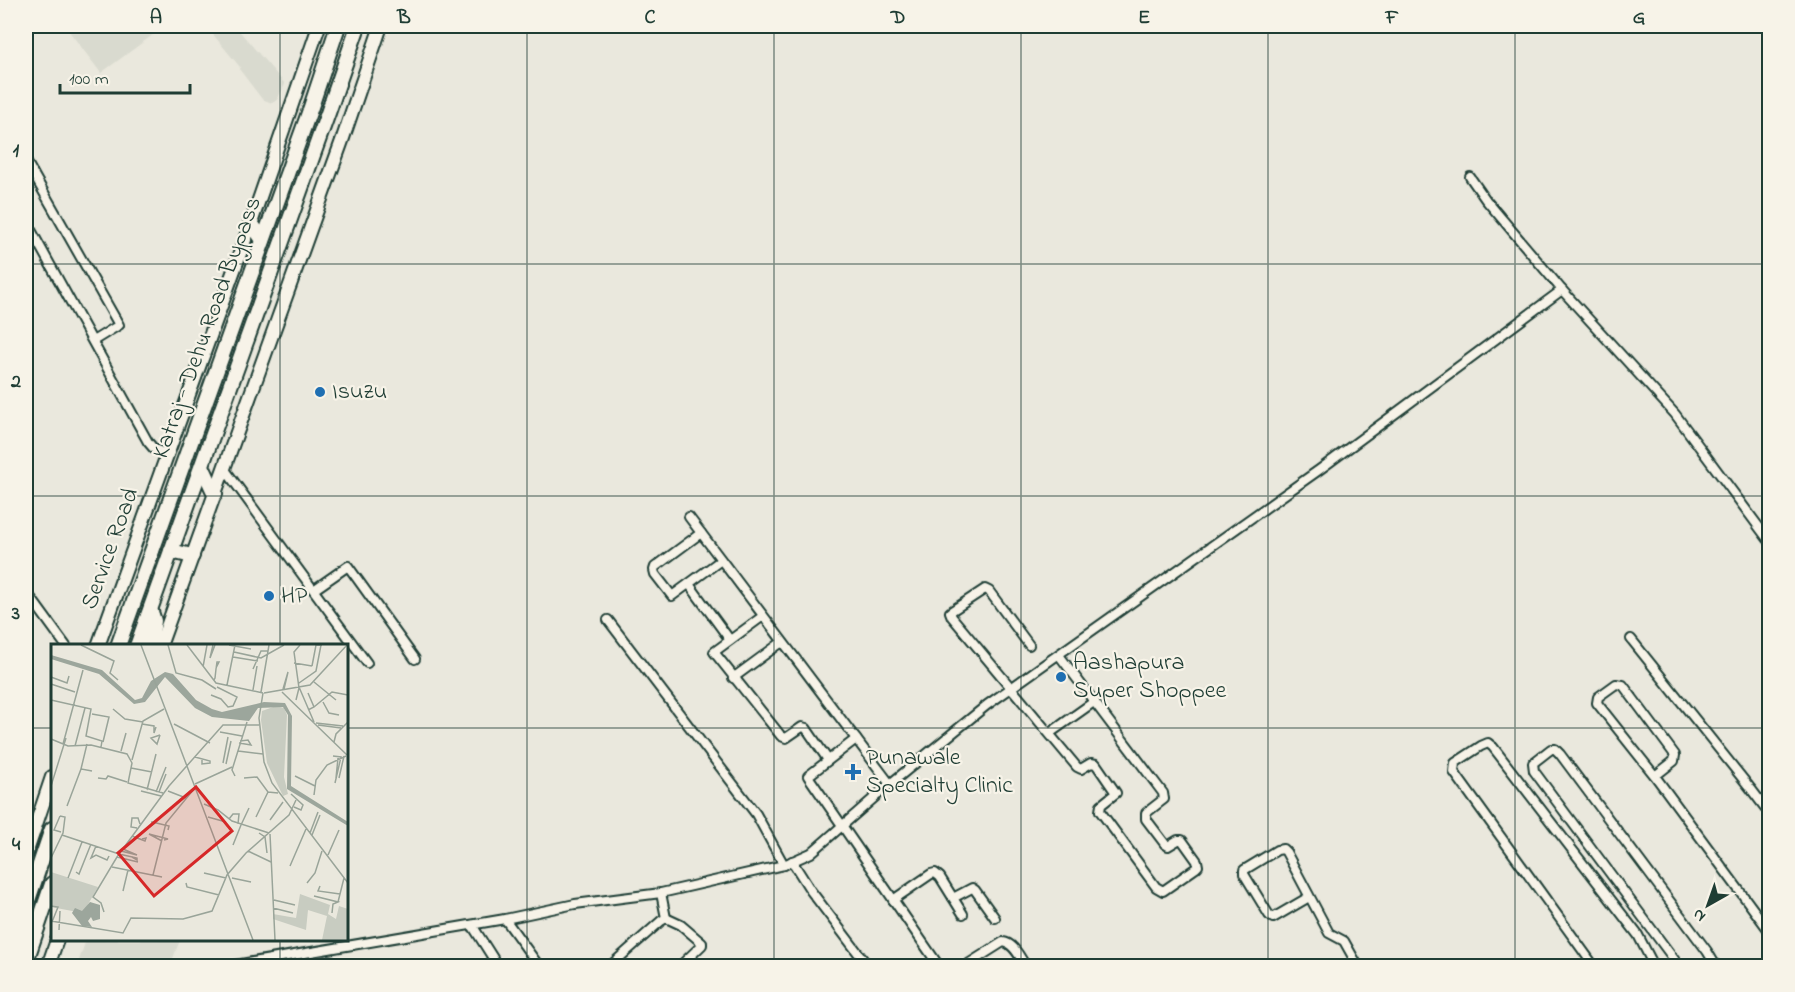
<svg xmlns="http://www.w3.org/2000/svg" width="1795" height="992" viewBox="0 0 1795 992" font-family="'Indie Flower',sans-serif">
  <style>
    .built { fill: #d9dacf }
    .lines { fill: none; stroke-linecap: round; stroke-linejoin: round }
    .street-casing { stroke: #1f3d34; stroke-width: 12 }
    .primary-casing { stroke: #1f3d34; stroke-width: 16 }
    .highway-casing { stroke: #1f3d34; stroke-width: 18 }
    .street { stroke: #f7f3e8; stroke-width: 8 }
    .primary { stroke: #f7f3e8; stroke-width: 12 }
    .highway { stroke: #f7f3e8; stroke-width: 14 }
    .grid { fill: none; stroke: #1f3d34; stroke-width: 1.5; stroke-opacity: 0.55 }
    .poi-dot { fill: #1f6fb2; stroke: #f7f3e8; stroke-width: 2 }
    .labels { text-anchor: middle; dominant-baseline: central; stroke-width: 4.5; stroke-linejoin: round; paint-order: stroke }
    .street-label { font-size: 24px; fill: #1f3d34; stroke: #f7f3e8 }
    .poi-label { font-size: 24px; fill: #1f3d34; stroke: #f7f3e8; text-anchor: start }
    .inset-road { fill: none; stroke: #99a499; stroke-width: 1.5 }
    .view { fill: #d62828; fill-opacity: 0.15; stroke: #d62828; stroke-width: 3 }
    .inset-edge { fill: none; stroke: #1f3d34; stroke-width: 3 }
    .neatline { fill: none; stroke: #1f3d34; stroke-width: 2 }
    .grid-label { font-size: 20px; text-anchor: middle; font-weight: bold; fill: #1f3d34 }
  </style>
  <rect width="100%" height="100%" fill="#eae8dd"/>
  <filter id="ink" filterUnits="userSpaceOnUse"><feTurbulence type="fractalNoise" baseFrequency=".0167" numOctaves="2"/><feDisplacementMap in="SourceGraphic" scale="12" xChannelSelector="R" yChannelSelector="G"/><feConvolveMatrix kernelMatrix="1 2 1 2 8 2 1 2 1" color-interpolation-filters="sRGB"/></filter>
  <g filter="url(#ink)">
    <g class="built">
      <polygon points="65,26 165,26 101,73"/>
      <polygon points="206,26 235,26 285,84 277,100 272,103 262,99 239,69 240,67"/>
      <polygon points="86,940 180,940 170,966 77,966"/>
    </g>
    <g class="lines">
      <g class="street-casing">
        <g id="street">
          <polyline points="26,161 119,325 93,341"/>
          <polyline points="1470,177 1486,200 1562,290 1675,414 1770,542"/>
          <polyline points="26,221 148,442 154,449 167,454"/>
          <polyline points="224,468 367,663"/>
          <polyline points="689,517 890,784"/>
          <polyline points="701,533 655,567 654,570 655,574 672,596 721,560"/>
          <polyline points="689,584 730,640"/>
          <polyline points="315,589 348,566 415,659"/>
          <polyline points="26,591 66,646"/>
          <polyline points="26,609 33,603"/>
          <polyline points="763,616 714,652 781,736 786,738 802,727 806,728 828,760"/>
          <polyline points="608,620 756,814 784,865"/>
          <polyline points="1631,639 1751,789 1770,814"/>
          <polyline points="1029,645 989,591 985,589 950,612 952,617 1077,767 1081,769 1091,763 1096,764 1116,793 1101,805 1100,811 1156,887 1163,891 1196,868 1198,866 1197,861 1182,840 1178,840 1168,846 1165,844 1146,819 1146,813 1164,799 1163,793 1059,655"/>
          <polyline points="733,678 782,642"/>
          <polyline points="1050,733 1095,701"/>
          <polyline points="856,739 808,776 939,966"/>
          <polyline points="1655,776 1674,761 1675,755 1623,685 1616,684 1598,697 1597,703 1655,776 1770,932"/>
          <polyline points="792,861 811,891 868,966"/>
          <polyline points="1309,897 1273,918 1269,915 1244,874 1244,870 1277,850 1283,849 1286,852 1329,933 1344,941 1358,966"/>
          <polyline points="953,898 972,888 975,890 995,918"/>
          <polyline points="893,900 931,874 935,873 940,877 963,914"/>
          <polyline points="666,918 681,925 702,943 702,945 680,966"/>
          <polyline points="505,919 539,966"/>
          <polyline points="472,925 498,966"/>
          <polyline points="229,966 505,919 575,904 661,893 784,865 811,853 890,784 987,705 1319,470 1562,290"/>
          <polyline points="610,966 661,921 666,918 661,893"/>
          <path d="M965,966L1003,942C1014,943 1020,958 1026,966"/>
          <polyline points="1594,966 1454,772 1455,763 1481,746 1488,743 1493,747 1638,935 1654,966"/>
          <polyline points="1679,966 1534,771 1533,763 1551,749 1555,749 1560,754 1707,951 1716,966"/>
          <polyline points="1761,966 1770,964"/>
        </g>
      </g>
      <g class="primary-casing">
        <g id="primary">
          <polyline points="98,646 251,223 319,26"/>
          <polyline points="160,646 343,138 381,26"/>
          <polyline points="26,854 52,777"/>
          <polyline points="48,966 57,940"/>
        </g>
      </g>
      <g class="highway-casing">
        <g id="highway">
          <polyline points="251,223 263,240"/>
          <polyline points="202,466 215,494"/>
          <polyline points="171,551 192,556"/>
          <polyline points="118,646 311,107 338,26"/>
          <polyline points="137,646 328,113 358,26"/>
          <polyline points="150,646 154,621 151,612"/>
          <polyline points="26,906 52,829"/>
          <polyline points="26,961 52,884"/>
        </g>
      </g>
      <use href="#street" class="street"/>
      <use href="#primary" class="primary"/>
      <use href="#highway" class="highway"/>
    </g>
  </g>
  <path class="grid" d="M280,26V646M527,26V966M774,26V966M1021,26V966M1268,26V966M1515,26V966M26,264H1770M26,496H1770M26,728H52M346,728H1770M280,940V966"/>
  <g class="poi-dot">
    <circle cx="320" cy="392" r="6"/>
    <circle cx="269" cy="596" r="6"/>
    <circle cx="1061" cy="677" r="6"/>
    <path d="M850 763h6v6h6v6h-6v6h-6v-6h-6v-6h6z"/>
  </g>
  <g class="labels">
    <g class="street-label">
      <text transform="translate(208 328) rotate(-70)">Katraj - Dehu Road Bypass</text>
      <text transform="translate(111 549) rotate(-70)">Service Road</text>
    </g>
    <g class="poi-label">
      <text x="332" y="392">Isuzu</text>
      <text x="281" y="596">HP</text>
      <text x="1073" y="663">Aashapura<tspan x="1073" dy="28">Super Shoppee</tspan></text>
      <text x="866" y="758">Punawale<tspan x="866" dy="28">Specialty Clinic</tspan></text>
    </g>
  </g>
  <g transform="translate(51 644)">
    <rect width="297" height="297" fill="#eae8dd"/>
    <path d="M225,62L233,64L236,71L233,133L237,150L232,152L216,119L210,76L211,67ZM0,228L47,243L32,269L0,263ZM249,250L279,261L277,270L285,275L288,262L297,265V296H271L276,272L257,266L255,286L222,275V270L245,274Z" fill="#c8ccc1"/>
    <path d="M0,11L51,26L84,56L91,54L100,37L114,28L122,30L145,56L161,65L171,68L213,58L234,59L241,72L240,142L297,178V182L236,145L237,71L232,63L207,64L198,77L161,73L144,64L114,33L94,58L83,60L48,30L0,15ZM39,258L49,261V275L42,277L40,273L37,277L41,283L31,282L21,269L24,264L31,267Z" fill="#9ca69c"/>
    <path class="inset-road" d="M30,1L63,17L59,29L67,36M90,1L202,296M117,1L125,29L151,36L165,45M136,1L165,39L212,49M162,1L159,14L164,1M178,1L200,5M183,8L210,14L233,1M182,13L207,17M243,19L261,22M261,22L265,1H271M152,23L156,1M202,25L210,7H217M0,33L16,39L18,32M163,36L164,34L165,25L166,18H168L165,24M263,38L285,56M248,39L265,27L270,1M0,40L24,48M176,41L184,1M248,43L263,78M232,45L237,28L233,45M202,46L206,22M210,48L218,1M231,48L296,111M212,49L208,74L213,118L221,139L297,239M213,49L259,41L296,1M160,51L170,55L177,63L182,62L186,53L166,43M0,56L40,65L35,92L51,97L50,103M245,56L248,44L243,8L249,1M272,58L278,69L288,71M263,63L281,48L297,51M62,65L74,75L92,78M257,66L263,63L257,49M41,70L58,73L52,98M265,79L292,82M91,80L103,82V89L105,83M123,80L159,99M267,81L290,84M169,88L191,92M109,91L100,94L106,100L109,91M0,95L17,102L40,101L76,110L81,119L77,139L112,149M283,98L285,90L297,78M188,99L200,101L197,96L189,97M12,100L32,26M36,100L30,125L41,127M24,102L34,64M70,107L75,89M187,107L212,110M282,112L290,113L284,139M144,113L159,117V119L151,120V116M81,116L92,77L113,65M172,119L177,93M175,120L180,97M80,124L101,128M184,132L181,126L196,78M244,132L264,142M47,134L55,135L57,132L76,138M193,134L206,133L217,148L227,149M285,134L287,114M288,134L293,112M144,140L181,123M0,142L15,94M96,146L105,110M90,147L110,152M117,147L135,154M105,148L115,123M108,148L115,130M240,150L252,161L250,166L243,163M263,151L265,136L276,121L295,112M153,160L167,166L181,177L218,189M16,162L30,125M9,172L3,186L10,188M157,173L175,178M205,173L217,148M178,175L182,170H188L187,180M219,176L232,158M104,179L100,182L101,178L118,182L117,186M190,181L198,164M86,184L80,183L81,174H87L89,180M208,189L214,193L216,209M259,189L267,168M219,190L224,296M11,191L68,210M261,191L269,171M81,192L94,197L95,194L91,195M111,197L98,190L117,195L113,196M182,201L190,181M45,202L40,214L45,211L56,216L58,212M70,207L86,211L72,205M197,207L220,218M68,210L86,214V216L81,213M277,211L288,186M66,213L87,218M0,214L12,189L14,173L9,172M239,222L255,185M61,223L111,233M25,228L28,230L40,200M153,229L175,234M102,231L115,179L143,145M17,234L31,198M181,234L200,238M135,239L136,243L168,251M256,239L264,229L271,207M269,242L267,247L289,250M72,247L77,226M263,252L287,258L282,260L281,269M223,256L244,261M287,258L293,234M0,262L7,263L1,278M222,264L242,269M53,268L50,259L42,253L66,213L118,142L172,81H208M0,277L72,289L80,274L132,275L161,267L176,231L195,209L238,171L245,156M8,286L9,267"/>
    <path class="view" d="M145,143L181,187L103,252L67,209Z"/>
    <rect width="297" height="297" class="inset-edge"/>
  </g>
  <rect width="1795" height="992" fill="none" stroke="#f7f3e8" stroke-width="66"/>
  <g transform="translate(1708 905) rotate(220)" stroke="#f7f3e8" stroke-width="4.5" paint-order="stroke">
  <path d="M0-4.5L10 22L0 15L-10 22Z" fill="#1f3d34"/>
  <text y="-9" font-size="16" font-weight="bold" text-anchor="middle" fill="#1f3d34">N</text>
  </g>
  <path d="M60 84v9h130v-9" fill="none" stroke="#1f3d34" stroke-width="3"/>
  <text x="69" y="84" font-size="18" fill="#1f3d34" stroke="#f7f3e8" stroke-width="4.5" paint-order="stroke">100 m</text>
  <rect x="33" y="33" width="1729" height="926" class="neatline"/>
  <g class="grid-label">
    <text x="156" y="23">A</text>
    <text x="404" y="23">B</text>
    <text x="650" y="23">C</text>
    <text x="898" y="23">D</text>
    <text x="1144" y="23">E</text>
    <text x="1392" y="23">F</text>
    <text x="1639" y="23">G</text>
    <text x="16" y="156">1</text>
    <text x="16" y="387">2</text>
    <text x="16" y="619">3</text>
    <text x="16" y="850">4</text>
  </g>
</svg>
